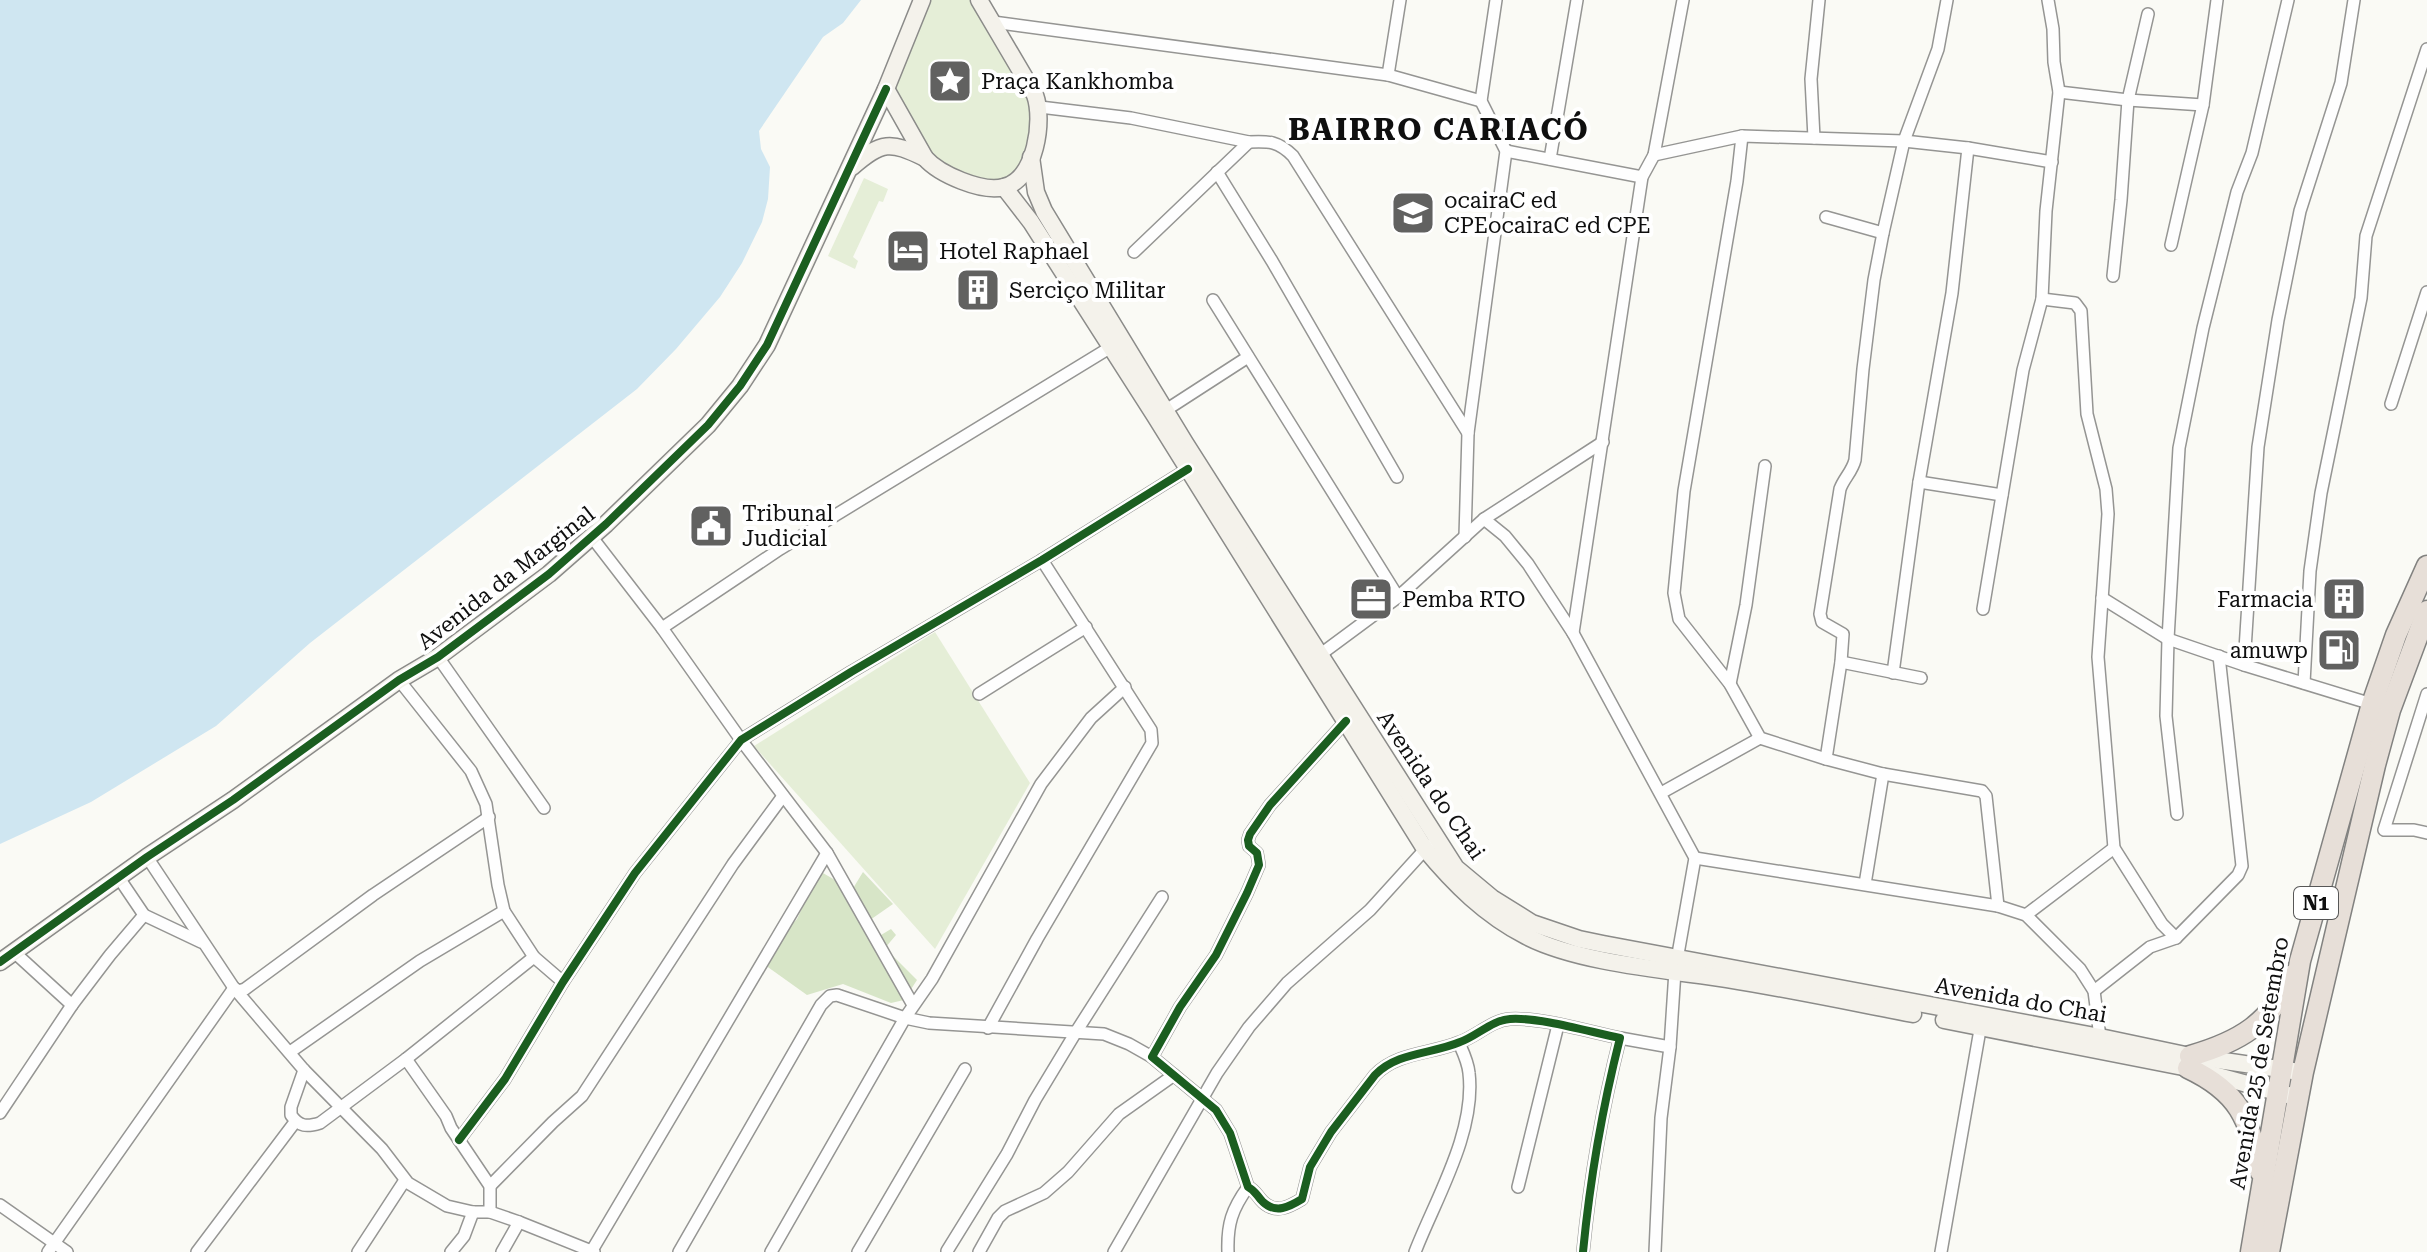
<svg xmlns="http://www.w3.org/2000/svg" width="2427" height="1252" viewBox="0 0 2427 1252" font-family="'Roboto Serif',serif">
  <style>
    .green { fill: #e5eed7 }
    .forest { fill: #d7e5c7 }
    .water { fill: #cfe6f1 }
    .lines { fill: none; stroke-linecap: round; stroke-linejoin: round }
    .street-casing { stroke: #959593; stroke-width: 14 }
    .secondary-casing { stroke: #8b8b89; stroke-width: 19 }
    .highway-casing { stroke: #828280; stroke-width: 23 }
    .street { stroke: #fefefe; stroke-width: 11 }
    .secondary { stroke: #f4f2eb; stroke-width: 16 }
    .highway { stroke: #e7dfd8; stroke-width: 20 }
    .cycleway-casing { stroke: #fff; stroke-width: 13 }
    .cycleway { stroke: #1b5e20; stroke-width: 8 }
    .labels { text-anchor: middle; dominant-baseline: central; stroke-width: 8; stroke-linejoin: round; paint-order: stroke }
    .shield { fill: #fff; stroke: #575757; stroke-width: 2 }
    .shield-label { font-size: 20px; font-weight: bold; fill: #0f0f0f }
    .poi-label { font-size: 22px; fill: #0f0f0f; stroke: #fff; text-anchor: start }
    .street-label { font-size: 22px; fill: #0f0f0f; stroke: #fff }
    .district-label { font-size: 30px; font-weight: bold; letter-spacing: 2px; fill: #0f0f0f; stroke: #fff }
  </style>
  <rect width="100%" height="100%" fill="#fafaf5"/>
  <g class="green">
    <path d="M928,0H974L1032,96L1029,155L1003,184C986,183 958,178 943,168C926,157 904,107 893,88Z"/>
    <polygon points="864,178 888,189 883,202 879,201 853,257 858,261 855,269 828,256"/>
    <polygon points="935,632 1030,783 935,949 754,746"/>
  </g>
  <polygon class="forest" points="863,872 893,904 870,920 881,935 891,929 896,935 885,948 917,980 904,1000 891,1003 843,984 807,995 765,965 778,938 797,919 814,883 823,873 852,890"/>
  <polygon class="water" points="0,0 861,0 843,23 823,37 759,131 761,149 770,167 768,199 762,222 742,263 720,297 676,349 637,389 310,643 216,726 91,802 0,844"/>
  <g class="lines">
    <g class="street-casing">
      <g id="street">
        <polyline points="993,22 1388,75 1481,101"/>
        <polyline points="1388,75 1400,0"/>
        <polyline points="2059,92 2128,100 2203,105"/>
        <path d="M1040,107L1131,118L1249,142C1269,141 1278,141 1293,156L1468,433"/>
        <polyline points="1742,136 1737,181 1684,491 1674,593 1679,619 1730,684 1760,738 1826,759 1883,774 1982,791 1986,796 1998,906"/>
        <polyline points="1814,138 1811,79 1819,0"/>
        <polyline points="1506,151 1642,177"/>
        <polyline points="1654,155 1742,136 1904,141 1968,148 2052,162"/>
        <polyline points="1550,159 1577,0"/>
        <polyline points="1217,172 1272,261 1397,477"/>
        <polyline points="1826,217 1883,233"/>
        <polyline points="2171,245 2203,105 2217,0"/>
        <polyline points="1134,252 1249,142"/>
        <polyline points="2113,276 2121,200 2128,100 2148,14"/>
        <polyline points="2042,299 2075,303 2081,311 2087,414 2106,489 2108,514 2098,657 2114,848 2162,924 2176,938"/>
        <polyline points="1213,300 1398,597"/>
        <polyline points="2391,404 2427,292"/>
        <polyline points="1166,410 1248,357"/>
        <polyline points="1919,482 2002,495"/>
        <polyline points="1484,519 1505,536 1528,564 1573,633 1695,858 1675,971 1670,1047 1661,1118 1655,1252"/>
        <polyline points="591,536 662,628 741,740 827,853 913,1005"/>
        <polyline points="1465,537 1468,433 1506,151 1481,101 1496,0"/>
        <polyline points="2102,598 2168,639 2244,665 2375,705"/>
        <polyline points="1983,609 2023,370 2042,299 2046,211 2059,92 2054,62 2053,29 2048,0"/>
        <polyline points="662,628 780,549 1111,347"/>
        <polyline points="1573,633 1642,177 1654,155 1683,0"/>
        <polyline points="1321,654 1398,597 1484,519 1603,442"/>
        <polyline points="438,657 544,808"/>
        <polyline points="1841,662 1921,678"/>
        <polyline points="2244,665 2258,447 2278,320 2300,211 2341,83 2354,0"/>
        <polyline points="1893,673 1919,482 1952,293 1968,148"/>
        <polyline points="399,680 471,771 486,804 498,885 504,911 534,957 563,982"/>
        <polyline points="2304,683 2310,571 2321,493 2361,298 2366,236 2427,49"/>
        <polyline points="1730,684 1746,605 1765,466"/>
        <polyline points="979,694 1086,627"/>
        <polyline points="2427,694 2384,830 2414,830 2427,833"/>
        <path d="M1346,721L1270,805L1250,834L1248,840L1249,846L1257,853L1259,865L1247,893L1216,955L1180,1007L1152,1057L1216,1110L1230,1133L1248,1187C1256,1191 1256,1195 1263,1202C1276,1214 1289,1207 1302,1199L1310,1167L1331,1132L1375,1075C1397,1052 1432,1054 1460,1042C1477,1036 1492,1020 1510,1019C1540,1017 1590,1032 1620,1038C1602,1109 1590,1180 1583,1252"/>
        <path d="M1826,759L1841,662L1843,634L1822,622L1820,614L1840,489C1844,478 1852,472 1855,460L1863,369L1874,280L1883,233L1904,141L1938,49L1947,0"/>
        <polyline points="1661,793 1760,738"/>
        <polyline points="2177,814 2166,716 2168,639 2179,448 2203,328 2237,192 2252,153 2288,0"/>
        <polyline points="147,857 234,988 304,1070 382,1149 408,1183 447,1206 473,1212 490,1212 519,1222 594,1252"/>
        <polyline points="1695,858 1998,906 2026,915 2080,969 2094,991 2100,1037"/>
        <polyline points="119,878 144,915 201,942"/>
        <polyline points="1865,884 1883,774"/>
        <polyline points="2026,915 2114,848"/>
        <polyline points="14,952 72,1005 110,955 144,915"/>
        <polyline points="2094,991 2150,947 2176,938 2238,875 2242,866 2219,656"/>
        <polyline points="988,1028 1037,939 1152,743 1151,730 1042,560"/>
        <polyline points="1620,1038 1670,1047"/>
        <polyline points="290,1052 420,961 504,911"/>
        <polyline points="406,1059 534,957"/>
        <path d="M304,1070L291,1107V1115C299,1127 307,1127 320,1123L406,1059L446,1116L451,1128L490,1186V1212"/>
        <polyline points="0,1113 72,1005"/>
        <polyline points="459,1140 505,1079 563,982 635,873 741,740 851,672 1042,560 1188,469"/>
        <polyline points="490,1186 553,1122 582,1096 733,864 783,796"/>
        <polyline points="1518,1187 1558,1025"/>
        <polyline points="0,1205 67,1252"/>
        <polyline points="947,1251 1007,1154 1035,1100 1076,1032 1162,897"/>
        <polyline points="48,1252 234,988 239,991 245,989 373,895 489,817"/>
        <polyline points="197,1252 295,1122"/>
        <polyline points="358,1252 405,1180"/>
        <polyline points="451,1252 464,1236 473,1212"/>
        <polyline points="502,1252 519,1222"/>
        <polyline points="591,1252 827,853"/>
        <polyline points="679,1252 821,1005 830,996 837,995 905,1018 929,1023 1104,1034 1129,1044 1152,1057"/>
        <polyline points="771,1252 905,1018 932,979 1041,784 1091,718 1125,687"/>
        <polyline points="858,1252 965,1069"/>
        <polyline points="979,1252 998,1218 1005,1211 1044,1193 1068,1172 1119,1114 1174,1075"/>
        <polyline points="1114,1252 1217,1073 1249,1027 1287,983 1370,910 1429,845"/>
        <path d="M1228,1252C1227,1224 1232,1209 1248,1187"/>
        <path d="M1415,1252C1436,1198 1476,1132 1469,1073C1468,1062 1463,1052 1459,1043"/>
        <polyline points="1941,1252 1981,1024"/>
      </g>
    </g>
    <g class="secondary-casing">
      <g id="secondary">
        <path d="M886,89L925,158C939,174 982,193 1004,187C1036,179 1044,120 1035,95L979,0"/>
        <polyline points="1031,157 1036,192 1044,211 1185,443 1456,868 1492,898 1532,923 1579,939 1603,944 2100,1037 2190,1056 2293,1071"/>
        <path d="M852,167C882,141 890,141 925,158"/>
        <path d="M1004,187L1031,222L1155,416L1425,849C1454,884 1485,915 1526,936C1578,963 1668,970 1727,979C1789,989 1851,1002 1913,1014"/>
        <polyline points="0,962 147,857 233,800 399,680 438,657 549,574 606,524 708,425 740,386 767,345 886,89 922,0"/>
        <polyline points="1944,1020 2188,1068 2288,1095"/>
      </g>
    </g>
    <g class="highway-casing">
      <g id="highway">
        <path d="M2190,1056C2239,1042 2270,1024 2293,975"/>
        <path d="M2188,1068C2239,1092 2249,1118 2260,1171"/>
        <polyline points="2251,1252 2300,961 2372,704 2396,635 2427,566"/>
        <polyline points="2269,1252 2303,1072 2375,765 2390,710 2427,611"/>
      </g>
    </g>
    <use href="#street" class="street"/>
    <use href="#secondary" class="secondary"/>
    <use href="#highway" class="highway"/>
    <g class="cycleway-casing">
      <g id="cycleway">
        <path d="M1346,721L1270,805L1250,834L1248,840L1249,846L1257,853L1259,865L1247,893L1216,955L1180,1007L1152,1057L1216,1110L1230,1133L1248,1187C1256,1191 1256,1195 1263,1202C1276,1214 1289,1207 1302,1199L1310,1167L1331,1132L1375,1075C1397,1052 1432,1054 1460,1042C1477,1036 1492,1020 1510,1019C1540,1017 1590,1032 1620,1038C1602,1109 1590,1180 1583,1252"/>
        <polyline points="0,962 147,857 233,800 399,680 438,657 549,574 606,524 708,425 740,386 767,345 886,89"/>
        <polyline points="459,1140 505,1079 563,982 635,873 741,740 851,672 1042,560 1188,469"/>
      </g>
    </g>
    <use href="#cycleway" class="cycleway"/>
  </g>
  <defs>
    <g id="sight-square" transform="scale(2.3)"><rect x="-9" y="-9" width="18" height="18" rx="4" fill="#616160" stroke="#fff"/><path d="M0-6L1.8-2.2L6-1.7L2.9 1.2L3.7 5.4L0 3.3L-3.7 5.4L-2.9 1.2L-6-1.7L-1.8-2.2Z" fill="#fff"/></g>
    <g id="school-square" transform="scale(2.3)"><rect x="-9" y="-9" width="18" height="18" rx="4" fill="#616160" stroke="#fff"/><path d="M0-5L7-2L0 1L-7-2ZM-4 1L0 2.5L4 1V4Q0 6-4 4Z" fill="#fff"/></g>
    <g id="hotel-square" transform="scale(2.3)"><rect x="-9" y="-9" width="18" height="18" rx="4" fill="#616160" stroke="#fff"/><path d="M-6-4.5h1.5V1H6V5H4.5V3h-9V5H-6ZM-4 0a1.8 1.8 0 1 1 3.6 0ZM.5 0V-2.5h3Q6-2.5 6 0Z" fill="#fff"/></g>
    <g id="building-square" transform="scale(2.3)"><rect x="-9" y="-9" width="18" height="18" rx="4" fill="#616160" stroke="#fff"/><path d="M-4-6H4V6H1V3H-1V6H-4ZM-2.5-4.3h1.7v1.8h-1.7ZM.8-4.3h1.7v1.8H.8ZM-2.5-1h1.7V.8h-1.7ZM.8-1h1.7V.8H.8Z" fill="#fff"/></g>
    <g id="civic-square" transform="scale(2.3)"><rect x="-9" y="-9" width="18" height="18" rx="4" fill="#616160" stroke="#fff"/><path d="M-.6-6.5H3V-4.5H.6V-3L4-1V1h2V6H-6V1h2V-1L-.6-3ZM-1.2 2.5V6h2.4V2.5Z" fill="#fff"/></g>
    <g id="office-square" transform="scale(2.3)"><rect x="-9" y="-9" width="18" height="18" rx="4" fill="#616160" stroke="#fff"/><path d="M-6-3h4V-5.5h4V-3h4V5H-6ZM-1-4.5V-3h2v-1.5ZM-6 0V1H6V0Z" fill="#fff"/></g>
    <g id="fuel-square" transform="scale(2.3)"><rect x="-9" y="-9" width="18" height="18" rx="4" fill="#616160" stroke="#fff"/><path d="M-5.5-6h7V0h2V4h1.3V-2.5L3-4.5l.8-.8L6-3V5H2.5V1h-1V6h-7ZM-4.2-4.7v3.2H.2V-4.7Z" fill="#fff"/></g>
  </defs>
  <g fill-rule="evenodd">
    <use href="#sight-square" x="950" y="81"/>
    <use href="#school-square" x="1413" y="213"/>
    <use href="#hotel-square" x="908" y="251"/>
    <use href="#building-square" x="978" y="290"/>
    <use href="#civic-square" x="711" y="526"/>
    <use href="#office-square" x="1371" y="599"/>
    <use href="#building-square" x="2344" y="599"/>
    <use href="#fuel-square" x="2339" y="650"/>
  </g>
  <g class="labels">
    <rect class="shield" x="2294" y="887" width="44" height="32" rx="6"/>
    <g class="shield-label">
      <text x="2316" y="903">N1</text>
    </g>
    <g class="poi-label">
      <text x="981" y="81">Praça Kankhomba</text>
      <text x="1444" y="200">ocairaC ed<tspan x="1444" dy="25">CPEocairaC ed CPE</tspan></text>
      <text x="939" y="251">Hotel Raphael</text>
      <text x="1009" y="290">Serciço Militar</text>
      <text x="742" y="513">Tribunal<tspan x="742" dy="25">Judicial</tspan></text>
      <text x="1402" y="599">Pemba RTO</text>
      <text x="2313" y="599" text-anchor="end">Farmacia</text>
      <text x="2308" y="650" text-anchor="end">amuwp</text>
    </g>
    <g class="street-label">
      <text transform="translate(506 578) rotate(-38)">Avenida da Marginal</text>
      <text transform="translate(1431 785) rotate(56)">Avenida do Chai</text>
      <text transform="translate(2021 1000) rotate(10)">Avenida do Chai</text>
      <text transform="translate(2259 1063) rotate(-80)">Avenida 25 de Setembro</text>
    </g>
    <g class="district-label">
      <text x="1439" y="129">BAIRRO CARIACÓ</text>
    </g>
  </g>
</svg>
